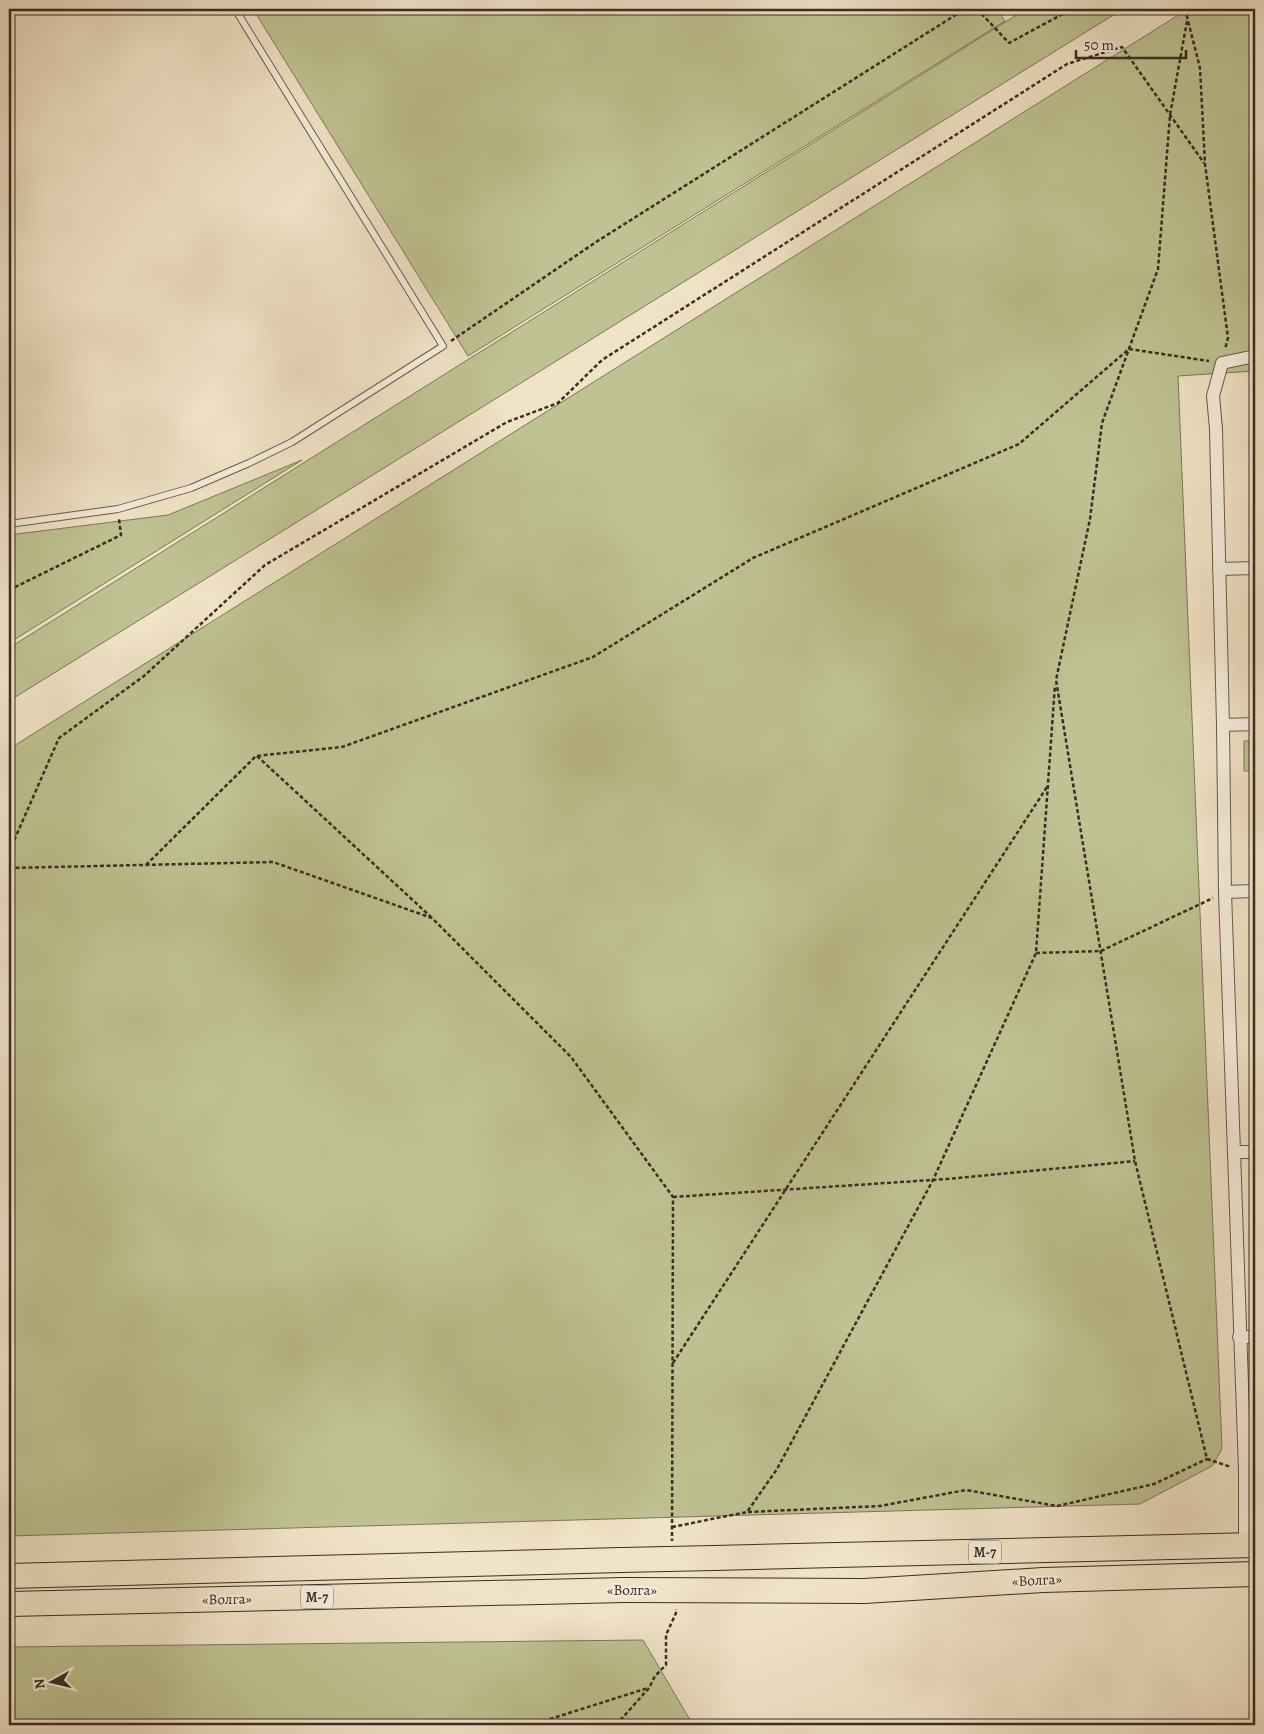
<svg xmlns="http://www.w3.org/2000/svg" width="1264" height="1734" viewBox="0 0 1264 1734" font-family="Alegreya,serif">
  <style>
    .green { fill: #bfc292; stroke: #7c775b }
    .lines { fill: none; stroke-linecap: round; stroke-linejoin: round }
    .lane-casing { stroke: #675a4d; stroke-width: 8 }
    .street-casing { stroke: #675a4d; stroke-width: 14 }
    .highway-casing { stroke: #392c24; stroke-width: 26 }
    .path { stroke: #392c24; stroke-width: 2.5; stroke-dasharray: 4 2.5; stroke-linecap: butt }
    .lane { stroke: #f6eddb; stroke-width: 6 }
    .street { stroke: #f6eddb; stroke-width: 12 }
    .highway { stroke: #f1e3c7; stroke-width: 24 }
    .highway-bridge-casing { stroke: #392c24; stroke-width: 26; stroke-linecap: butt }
    .highway-bridge { stroke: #f1e3c7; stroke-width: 24 }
    .labels { text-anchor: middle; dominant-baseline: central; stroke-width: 4; stroke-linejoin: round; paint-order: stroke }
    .shield { fill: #f6eddb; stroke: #72665b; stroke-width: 1 }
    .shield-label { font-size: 14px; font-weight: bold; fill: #392c24 }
    .street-label { font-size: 15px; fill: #392c24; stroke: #f6eddb }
  </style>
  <rect width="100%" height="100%" fill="#f1e3c7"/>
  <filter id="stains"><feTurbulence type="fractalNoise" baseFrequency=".004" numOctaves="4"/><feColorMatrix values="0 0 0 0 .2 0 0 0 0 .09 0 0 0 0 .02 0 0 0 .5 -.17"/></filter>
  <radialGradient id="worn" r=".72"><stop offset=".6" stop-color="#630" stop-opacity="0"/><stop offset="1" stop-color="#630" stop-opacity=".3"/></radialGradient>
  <g class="green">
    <polygon points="253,9 997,9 1005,21 468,356"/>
    <polygon points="1026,9 1123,9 9,701 9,648"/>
    <polygon points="1188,9 1255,9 1255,371 1178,376 1222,1449 1212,1466 1140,1504 9,1536 9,749"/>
    <polygon points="302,460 9,643 9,535 168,515"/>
    <rect x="1244" y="741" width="11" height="30"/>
    <polygon points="643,1640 693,1725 9,1725 9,1647"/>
  </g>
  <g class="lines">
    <g class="lane-casing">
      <polyline id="lane" points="9,524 118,509 191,488 249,463 292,442 443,346 235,9"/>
    </g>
    <g class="street-casing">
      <g id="street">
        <polyline points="1219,569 1255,568"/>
        <polyline points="1223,725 1255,724"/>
        <polyline points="1225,892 1255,891"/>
        <polyline points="1234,1152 1255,1152"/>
        <polyline points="1239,1337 1255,1337"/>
        <polyline points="1245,1545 1245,1471 1225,892 1223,725 1216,429 1213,396 1222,363 1255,356"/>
      </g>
    </g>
    <g class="highway-casing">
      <g id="highway">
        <polyline points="714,1558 1255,1545"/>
        <polyline points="9,1576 621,1560"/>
        <polyline points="864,1591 1043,1580 1255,1574"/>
        <polyline points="9,1604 624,1590"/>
      </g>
    </g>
    <g class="path">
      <polyline points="977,9 1009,43 1072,9"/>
      <polyline points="1185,9 1200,68 1205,164 1228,338 1225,349"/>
      <polyline points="1187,21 1170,115 1158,269 1102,423 1090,519 1056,680 1135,1161 1207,1459 1231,1467"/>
      <polyline points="451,341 596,242 965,9"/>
      <polyline points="9,590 121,535 119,519"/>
      <polyline points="257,756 431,917"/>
      <polyline points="9,852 59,738 144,676 265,565 507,422 558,403 602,360 1067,64 1122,47 1204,163"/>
      <polyline points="146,865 256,756 342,747 593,657 753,558 1019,444 1129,349 1209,361"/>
      <polyline points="9,868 273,862 432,918 571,1057 673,1197 672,1541"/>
      <polyline points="1036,953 1101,951 1213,898"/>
      <polyline points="673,1197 947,1179 1135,1161"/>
      <polyline points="673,1363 1047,787"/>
      <polyline points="748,1512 880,1506 966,1490 1057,1506 1154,1484 1207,1459"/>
      <polyline points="672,1527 747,1512 777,1469 933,1180 1036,953 1055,685"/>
      <polyline points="531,1725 648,1688"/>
      <polyline points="616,1725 649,1688 655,1676 666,1665 666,1635 676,1613 676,1609"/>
    </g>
    <use href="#lane" class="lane"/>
    <use href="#street" class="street"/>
    <use href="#highway" class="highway"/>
    <g class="highway-bridge-casing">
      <g id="highway-bridge">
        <polyline points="621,1560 714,1558"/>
        <polyline points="624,1590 864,1591"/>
      </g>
    </g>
    <use href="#highway-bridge" class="highway-bridge"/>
  </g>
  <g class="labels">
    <g class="shield">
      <rect x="969" y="1540.5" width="32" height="23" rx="4"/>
      <rect x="301" y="1585.5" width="32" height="23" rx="4"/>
    </g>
    <g class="shield-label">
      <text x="985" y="1552">М-7</text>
      <text x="317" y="1597">М-7</text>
    </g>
    <g class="street-label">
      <text transform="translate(1037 1580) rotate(-3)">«Волга»</text>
      <text x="632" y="1590">«Волга»</text>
      <text transform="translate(227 1599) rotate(-1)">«Волга»</text>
    </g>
  </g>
  <rect width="1264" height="1734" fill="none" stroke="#f1e3c7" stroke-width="30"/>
  <rect x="10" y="10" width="1244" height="1714" fill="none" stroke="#392c24" stroke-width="2.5"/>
  <rect x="15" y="15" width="1234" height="1704" fill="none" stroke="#392c24"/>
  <g transform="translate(52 1682) rotate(262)" stroke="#f6eddb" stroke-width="4" paint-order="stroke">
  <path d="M0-4L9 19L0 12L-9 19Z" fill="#392c24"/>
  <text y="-8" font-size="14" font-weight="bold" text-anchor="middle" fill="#392c24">N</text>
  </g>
  <path d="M1076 50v8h110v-8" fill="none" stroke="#392c24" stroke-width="2.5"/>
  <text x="1084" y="50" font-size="15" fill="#392c24" stroke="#f6eddb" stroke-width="4" paint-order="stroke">50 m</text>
  <rect width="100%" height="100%" filter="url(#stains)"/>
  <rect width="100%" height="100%" fill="url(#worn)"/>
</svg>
